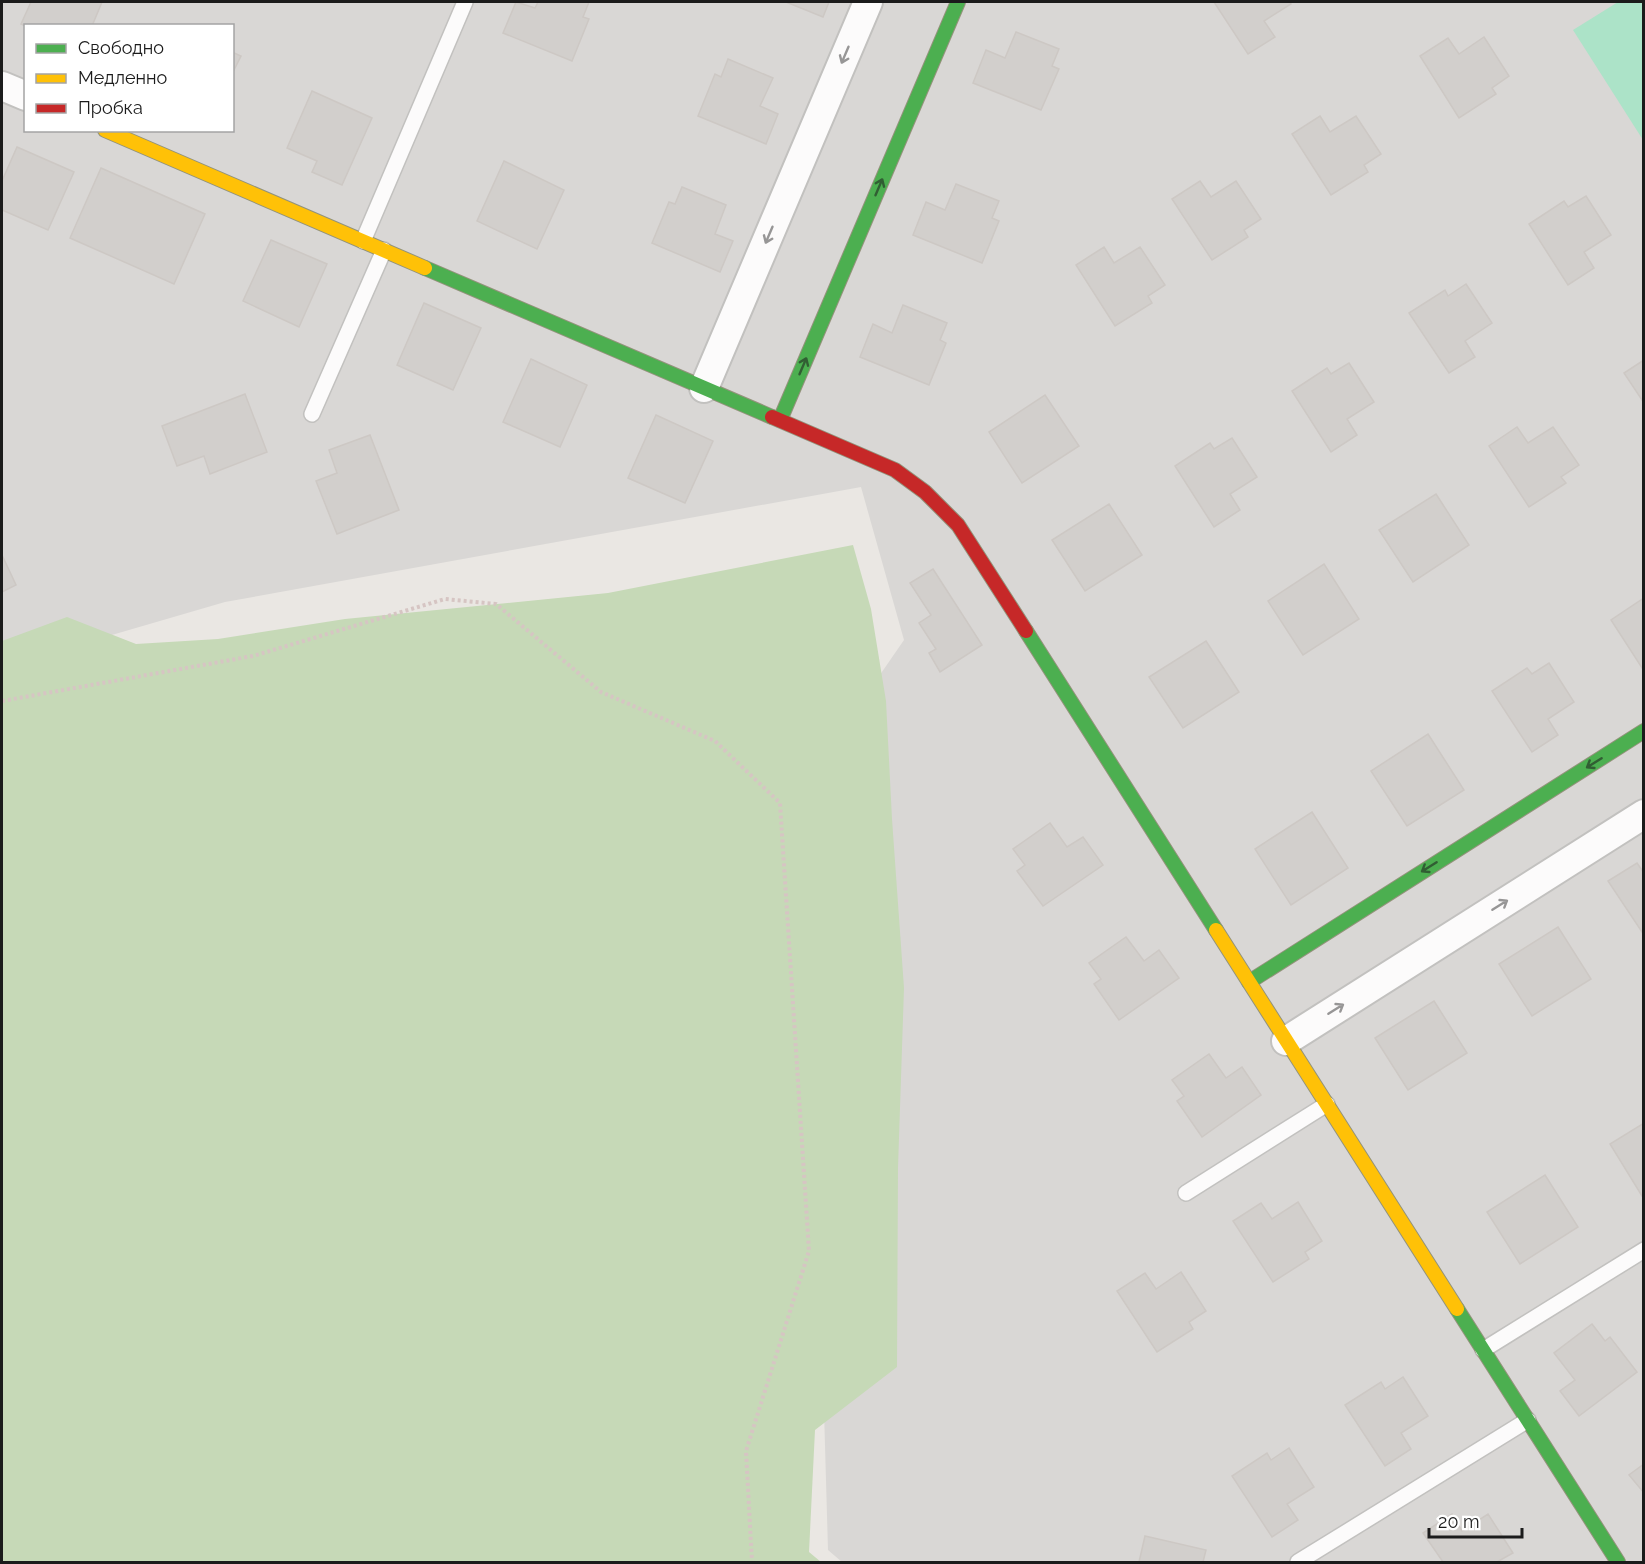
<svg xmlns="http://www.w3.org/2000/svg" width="1645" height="1564" viewBox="0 0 1645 1564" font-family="Raleway,sans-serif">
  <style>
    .residential { fill: #d9d7d5; fill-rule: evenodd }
    .forest { fill: #c6d9b7 }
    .pitch { fill: #ace3c8 }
    .building { fill: #d2cfcc; stroke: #cdc8c4; stroke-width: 1.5 }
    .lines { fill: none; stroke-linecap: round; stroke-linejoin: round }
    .lane-casing { stroke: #c2c1bf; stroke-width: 18 }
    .street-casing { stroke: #c2c1bf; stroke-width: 32 }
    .fast-casing { stroke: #93937b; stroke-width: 16 }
    .slow-casing { stroke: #93937b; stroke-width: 16 }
    .jam-casing { stroke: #93937b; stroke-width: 16 }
    .path { stroke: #d6c5c3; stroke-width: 4; stroke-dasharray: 3 3; stroke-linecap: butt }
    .lane { stroke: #fcfbfb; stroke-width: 15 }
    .street { stroke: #fcfbfb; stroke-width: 28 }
    .fast { stroke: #4caf50; stroke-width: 14 }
    .slow { stroke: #ffc107; stroke-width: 14 }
    .jam { stroke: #c62828; stroke-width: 14 }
    .oneway { stroke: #979696 }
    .oneway2 { stroke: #315e33 }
  </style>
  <rect width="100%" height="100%" fill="#eae7e3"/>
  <path class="residential" d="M2,2H1643V1562H842L828,1550L806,782L904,640L861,487L225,602L2,667ZM26,26H232V130H26Z"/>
  <polygon class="forest" points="853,545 871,609 886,701 892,819 904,988 898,1168 897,1367 815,1430 809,1552 821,1562 2,1562 2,641 67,617 136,644 218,639 345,619 608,593"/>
  <polygon class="pitch" points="1618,2 1643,2 1643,140 1573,30"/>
  <g class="building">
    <polygon points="31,2 102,2 92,26 26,26 21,24"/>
    <polygon points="516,2 535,8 538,2 589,2 583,17 589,19 572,61 503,33"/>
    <polygon points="786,2 829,2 823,17"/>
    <polygon points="1214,2 1290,2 1291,4 1264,21 1275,37 1248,54"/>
    <polygon points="1016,32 1059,49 1052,66 1059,69 1041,110 973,83 986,50 1005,58"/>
    <polygon points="1484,37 1509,76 1492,88 1496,94 1459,118 1420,56 1448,38 1459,54"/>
    <polygon points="232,52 241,56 232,74"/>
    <polygon points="728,59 773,78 760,106 778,114 766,144 698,116 715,74 721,77"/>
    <polygon points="312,91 372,118 342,185 312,172 317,161 287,148"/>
    <polygon points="1320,116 1330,132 1356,116 1381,154 1364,165 1368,172 1331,195 1292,134"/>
    <polygon points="17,147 74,172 48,230 2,210 2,181"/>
    <polygon points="504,161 564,190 537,249 477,221"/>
    <polygon points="101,168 205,214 174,284 70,238"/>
    <polygon points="1200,181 1211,197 1236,181 1261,219 1244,230 1248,237 1212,260 1172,199"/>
    <polygon points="956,184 999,201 992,218 999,221 982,263 913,235 926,202 945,210"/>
    <polygon points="682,187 726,205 715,234 733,241 720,272 652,243 669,202 675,204"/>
    <polygon points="1586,196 1611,235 1584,252 1594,268 1568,285 1529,224 1564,201 1568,207"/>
    <polygon points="271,240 327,264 299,327 243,301"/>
    <polygon points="1104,247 1114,263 1140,247 1165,285 1148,296 1152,303 1115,326 1076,265"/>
    <polygon points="1466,284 1492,323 1465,341 1475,357 1449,373 1409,313 1445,290 1448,296"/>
    <polygon points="424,303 481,328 453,390 397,365"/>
    <polygon points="903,305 947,323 940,340 946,343 929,385 860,357 873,324 892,333"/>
    <polygon points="531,359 587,385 560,447 503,422"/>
    <polygon points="1644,360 1644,403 1624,373"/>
    <polygon points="1349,363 1374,402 1347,419 1357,435 1331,452 1292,391 1327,368 1331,374"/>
    <polygon points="245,394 267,452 210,474 204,456 177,466 162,426"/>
    <polygon points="1045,395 1079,446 1022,483 989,432"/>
    <polygon points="656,415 713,441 685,503 628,478"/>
    <polygon points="1517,427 1528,443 1553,427 1579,465 1561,477 1566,483 1529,507 1489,446"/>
    <polygon points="370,435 399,510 337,534 316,481 337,473 329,450"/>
    <polygon points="1232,438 1257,477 1230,494 1240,510 1214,527 1175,466 1210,443 1214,449"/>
    <polygon points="1436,494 1469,545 1413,582 1379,530"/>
    <polygon points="1109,504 1142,555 1085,591 1052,540"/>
    <polygon points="2,555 16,585 2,592"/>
    <polygon points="1324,564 1359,619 1303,655 1268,601"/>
    <polygon points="933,569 982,645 940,672 929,653 936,649 919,623 931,615 910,583"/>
    <polygon points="1644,598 1644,671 1611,620"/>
    <polygon points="1206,641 1239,692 1183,728 1149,677"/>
    <polygon points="1549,663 1574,702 1548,719 1558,735 1532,752 1492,691 1527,668 1532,674"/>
    <polygon points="1428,734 1464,790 1407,826 1371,771"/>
    <polygon points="1312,812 1348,868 1291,905 1255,849"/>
    <polygon points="1050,823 1067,847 1083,837 1103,865 1043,906 1017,871 1025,865 1013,849"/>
    <polygon points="1637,863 1644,873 1644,935 1608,881"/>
    <polygon points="1558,927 1591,979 1532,1016 1499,964"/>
    <polygon points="1126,937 1144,961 1159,950 1179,978 1119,1020 1094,984 1101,979 1089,963"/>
    <polygon points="1434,1001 1467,1053 1408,1090 1375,1038"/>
    <polygon points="1209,1054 1226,1078 1242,1067 1261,1095 1202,1137 1177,1101 1184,1096 1172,1080"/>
    <polygon points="1644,1123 1644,1195 1642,1196 1610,1144"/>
    <polygon points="1545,1175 1578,1227 1520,1264 1487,1212"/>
    <polygon points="1298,1202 1322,1241 1305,1252 1309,1259 1273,1282 1233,1221 1261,1203 1272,1219"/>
    <polygon points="1181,1272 1206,1311 1189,1322 1193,1329 1157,1352 1117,1291 1145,1273 1156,1289"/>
    <polygon points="1592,1324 1605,1341 1610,1337 1637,1372 1579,1416 1560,1391 1575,1380 1554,1353"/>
    <polygon points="1403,1377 1428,1416 1401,1433 1411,1449 1385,1466 1345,1405 1381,1382 1385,1389"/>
    <polygon points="1289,1448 1314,1487 1287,1504 1298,1520 1272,1537 1232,1476 1267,1453 1271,1460"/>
    <polygon points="1644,1464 1644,1493 1629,1475"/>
    <polygon points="1452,1514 1462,1531 1488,1514 1513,1553 1497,1562 1443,1562 1423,1533"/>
    <polygon points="1145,1536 1206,1550 1203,1562 1139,1562"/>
  </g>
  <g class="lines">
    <g class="lane-casing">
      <g id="lane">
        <polyline points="363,241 465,2"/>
        <polyline points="312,414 384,250"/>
        <polyline points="1186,1193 1327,1104"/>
        <polyline points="1483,1350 1644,1250"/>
        <polyline points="1298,1562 1528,1420"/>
      </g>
    </g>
    <g class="street-casing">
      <g id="street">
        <polyline points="2,86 26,96"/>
        <polyline points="704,388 868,2"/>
        <polyline points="1286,1041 1644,814"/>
      </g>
    </g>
    <g class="fast-casing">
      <g id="fast">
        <polyline points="425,268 772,417"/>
        <polyline points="780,420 958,2"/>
        <polyline points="1026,631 1216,930"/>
        <polyline points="1249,982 1644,731"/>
        <polyline points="1457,1309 1618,1562"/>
      </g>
    </g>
    <g class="slow-casing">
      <g id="slow">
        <polyline points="105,130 425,268"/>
        <polyline points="1216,930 1457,1309"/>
      </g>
    </g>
    <g class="jam-casing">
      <polyline id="jam" points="772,417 895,470 925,492 958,525 1026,631"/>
    </g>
    <polyline class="path" points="2,701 253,656 445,599 496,604 601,692 715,741 780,803 809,1251 746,1451 752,1562"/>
    <use href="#lane" class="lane"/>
    <use href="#street" class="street"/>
    <use href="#fast" class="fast"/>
    <use href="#slow" class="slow"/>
    <use href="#jam" class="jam"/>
  </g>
  <defs><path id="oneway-shaft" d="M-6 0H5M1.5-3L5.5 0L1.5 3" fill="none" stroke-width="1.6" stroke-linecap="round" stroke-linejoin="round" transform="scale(1.5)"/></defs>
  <g class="oneway">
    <use href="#oneway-shaft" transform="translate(845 55) rotate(113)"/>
    <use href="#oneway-shaft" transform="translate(769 235) rotate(113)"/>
    <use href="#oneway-shaft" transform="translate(1500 905) rotate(-32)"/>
    <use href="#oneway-shaft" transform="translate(1336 1009) rotate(-32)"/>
  </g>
  <g class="oneway2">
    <use href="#oneway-shaft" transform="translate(879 187) rotate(-67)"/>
    <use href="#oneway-shaft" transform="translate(803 366) rotate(-67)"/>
    <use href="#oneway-shaft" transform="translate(1594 763) rotate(148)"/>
    <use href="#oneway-shaft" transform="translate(1429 867) rotate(148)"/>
  </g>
  <rect width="1645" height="1564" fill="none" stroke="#1b1b1b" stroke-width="6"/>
  <rect x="24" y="24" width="210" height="108" fill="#ffffff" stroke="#a4a4a4" stroke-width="1.5"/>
  <rect x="36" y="44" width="30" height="9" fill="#4caf50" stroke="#a4a4a4" stroke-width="1.5"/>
  <text x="78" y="54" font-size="18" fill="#1b1b1b">Свободно</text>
  <rect x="36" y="74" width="30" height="9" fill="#ffc107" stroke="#a4a4a4" stroke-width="1.5"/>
  <text x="78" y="84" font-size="18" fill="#1b1b1b">Медленно</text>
  <rect x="36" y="104" width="30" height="9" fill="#c62828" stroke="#a4a4a4" stroke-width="1.5"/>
  <text x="78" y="114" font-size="18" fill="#1b1b1b">Пробка</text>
  <path d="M1429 1528v9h93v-9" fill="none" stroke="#1b1b1b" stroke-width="3"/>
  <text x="1438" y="1528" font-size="18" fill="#1b1b1b" stroke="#ffffff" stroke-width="4.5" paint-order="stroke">20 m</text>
</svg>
